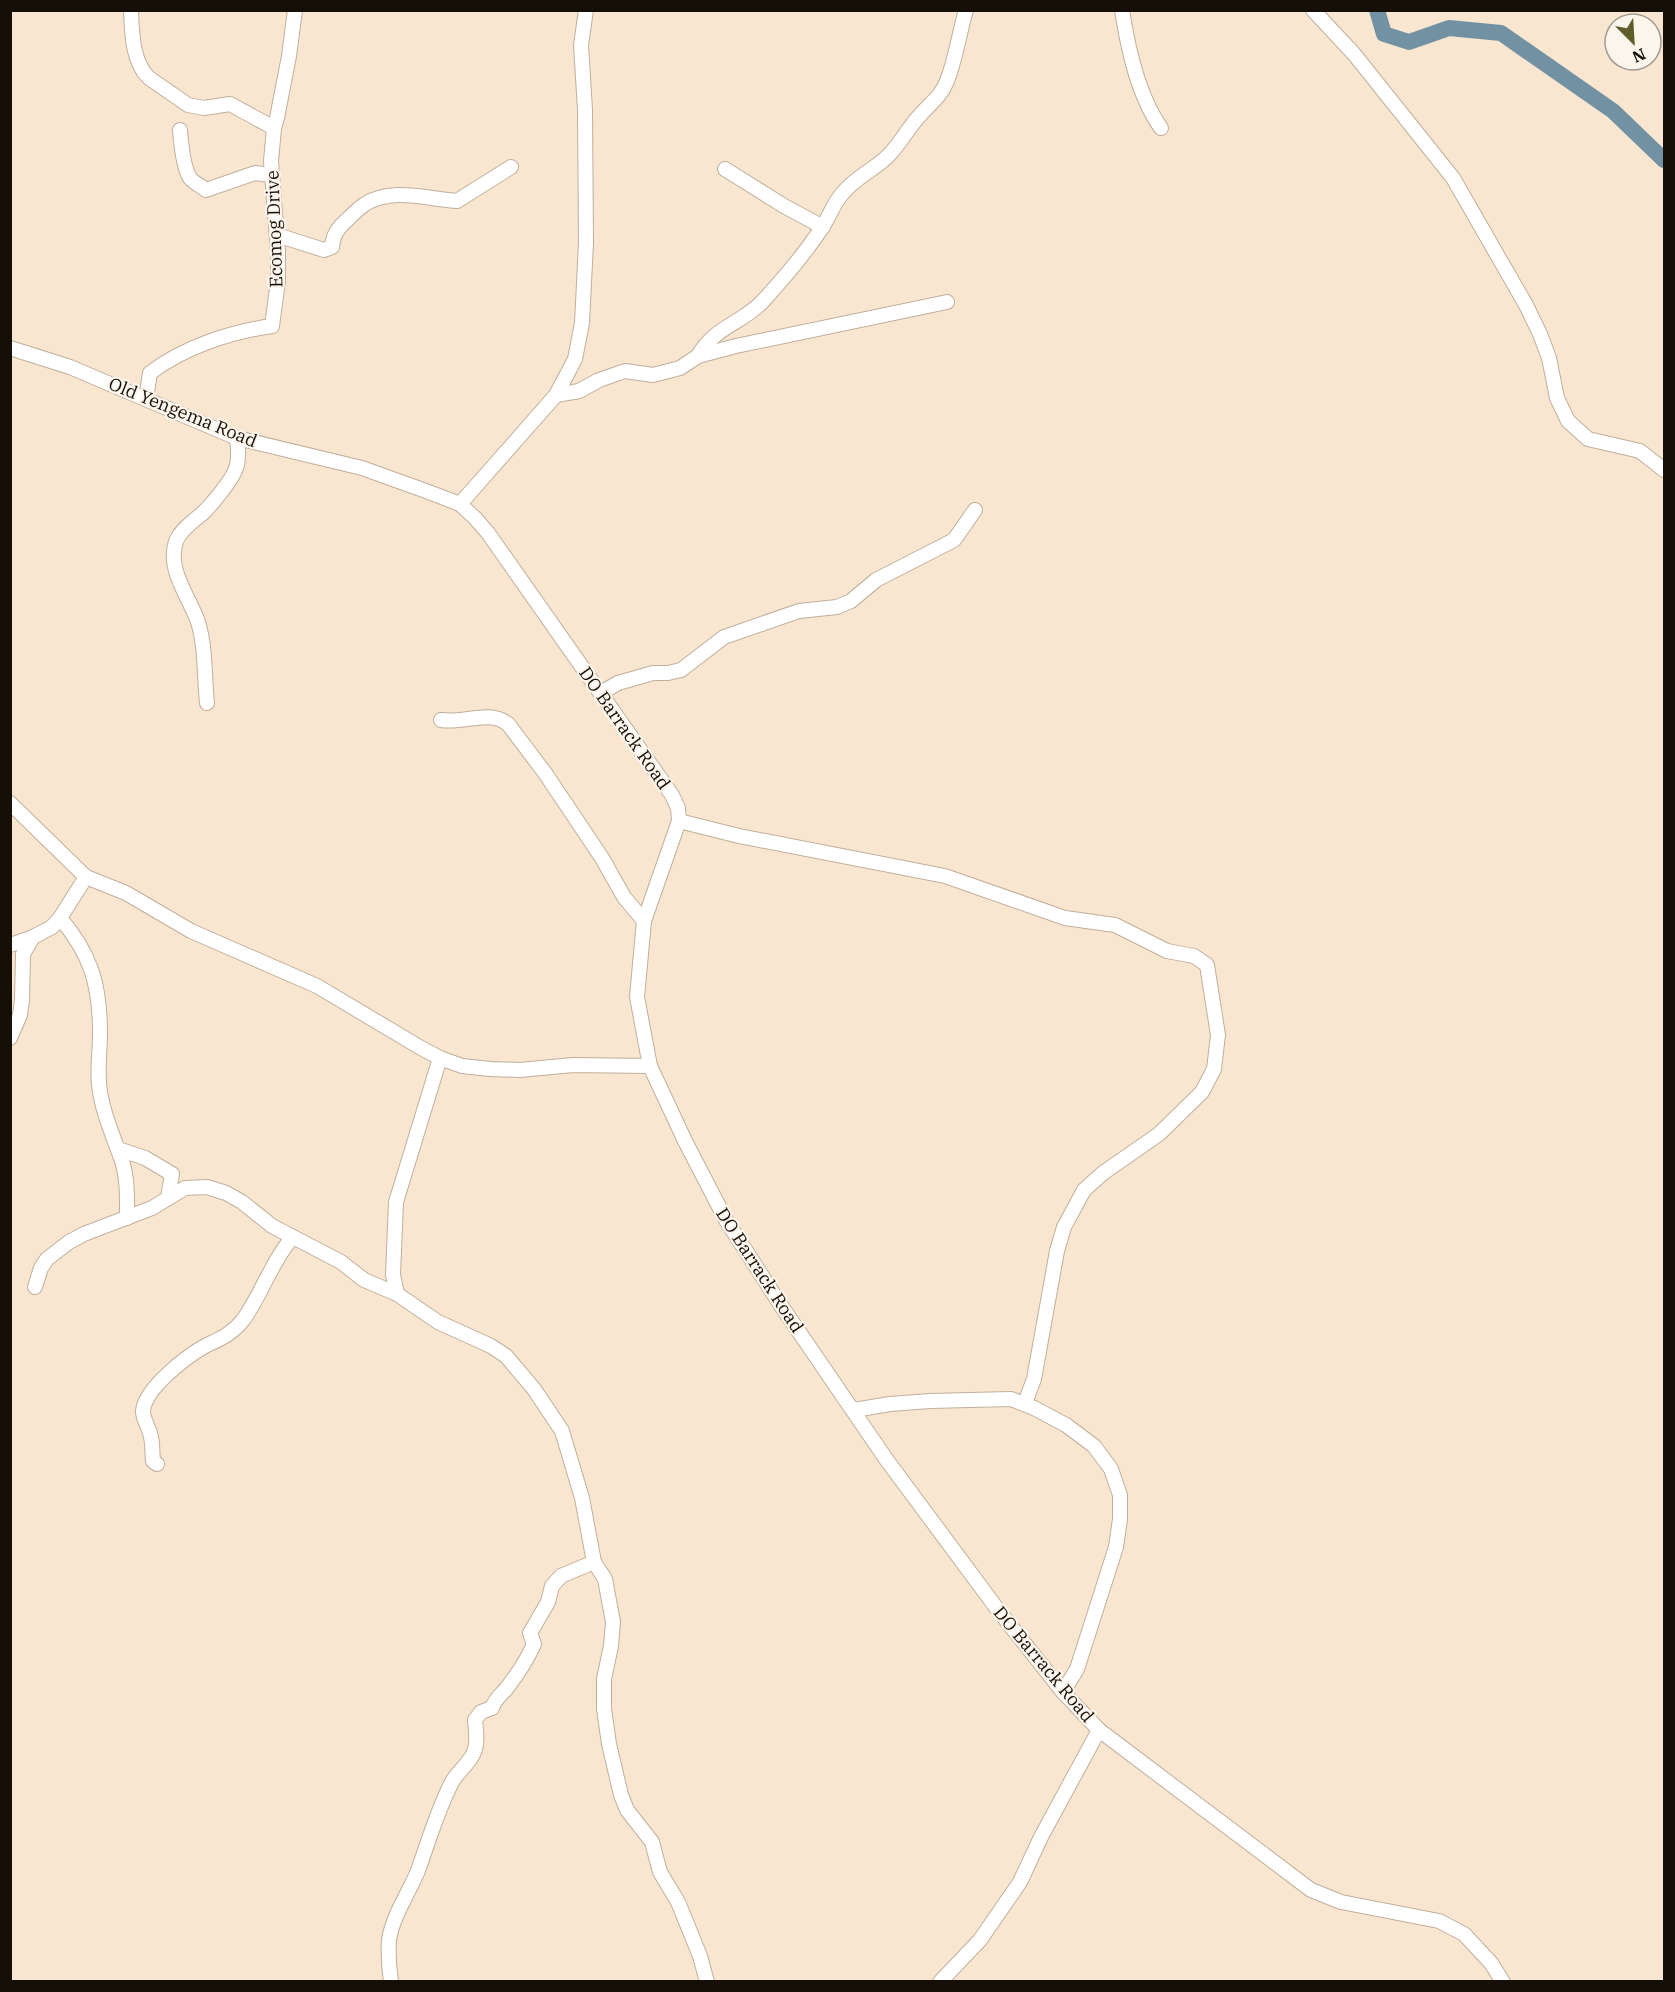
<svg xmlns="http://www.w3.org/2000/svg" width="1675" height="1992" viewBox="0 0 1675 1992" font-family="'IBM Plex Serif',serif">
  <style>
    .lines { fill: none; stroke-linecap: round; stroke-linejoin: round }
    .river { stroke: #7292a4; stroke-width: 16 }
    .minor-casing { stroke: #c0af9b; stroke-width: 16 }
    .minor { stroke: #fff; stroke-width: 14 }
    .labels { text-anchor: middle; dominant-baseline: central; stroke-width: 4.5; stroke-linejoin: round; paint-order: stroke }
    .street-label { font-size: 18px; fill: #150f08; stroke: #fcf5ec }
  </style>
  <rect width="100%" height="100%" fill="#f8e6d0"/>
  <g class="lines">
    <polyline class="river" points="1377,10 1384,34 1409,42 1449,28 1501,33 1613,111 1664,160"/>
    <g class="minor-casing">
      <g id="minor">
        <path d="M131,10C132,32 132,62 149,78L188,105L204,108L230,104L274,128"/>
        <path d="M1122,10C1128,49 1138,96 1161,128"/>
        <polyline points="1313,10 1354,54 1453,178 1526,305 1540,334 1549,358 1557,398 1568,421 1588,439 1640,451 1664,470"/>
        <path d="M180,130C181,143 183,167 190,178C194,183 201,186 206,190L255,173L271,175"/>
        <polyline points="725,169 784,206 823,227"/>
        <path d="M277,235L324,250L332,247C333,234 338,228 348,219C353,214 359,208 365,204C393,187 427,199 457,201L511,167"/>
        <polyline points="10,348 70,367 237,438 362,468 426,491 460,504 475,518 488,533 672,795 678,808 679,821 644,921 637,997 650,1066 685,1141 726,1220 782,1307 886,1459 998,1610 1063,1692 1099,1730 1041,1837 1020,1882 980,1940 940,1982"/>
        <path d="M698,356C715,326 743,323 763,301C784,278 804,255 821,229C829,218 833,204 842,194C855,177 874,170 888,156C901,143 909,126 922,113C932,102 941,96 947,81C956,58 959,34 966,10"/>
        <polyline points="556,395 579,391 599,380 625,371 653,375 680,368 698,356 736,346 947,302"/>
        <path d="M146,399L150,373C184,347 230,332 272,326L278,281V252L271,161L274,128L277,118L289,56L295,10"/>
        <polyline points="460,504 556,395 575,359 582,323 586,243 585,110 581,45 586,10"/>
        <polyline points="601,693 618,683 653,673 668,673 681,670 724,637 799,611 837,607 851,601 876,580 954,540 975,510"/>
        <path d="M207,703C204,676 206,648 198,622C189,596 165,568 177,539C183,527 197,519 206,510C215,500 234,478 237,465C239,456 238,446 237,438"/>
        <path d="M441,720C464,724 489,709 508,724L545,773L602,858L624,897L644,921"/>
        <polyline points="10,803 86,877 126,893 191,931 317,986 421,1048 440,1058 462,1066 490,1069 520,1070 573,1065 650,1066"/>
        <polyline points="679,821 739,836 945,876 1065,918 1115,925 1167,951 1194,956 1207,965 1218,1035 1214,1069 1202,1092 1159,1134 1103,1173 1084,1190 1064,1227 1057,1251 1034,1379 1025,1403"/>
        <path d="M60,918C91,954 100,985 100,1033C100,1054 96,1076 101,1097C105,1119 114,1138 121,1158C128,1177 127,1199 127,1218"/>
        <polyline points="10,945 33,937"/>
        <polyline points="10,1038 20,1015 22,1000 23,954 33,937 52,927 60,918 86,877"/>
        <polyline points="118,1149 145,1158 172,1174 168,1198"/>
        <polyline points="35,1287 41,1268 47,1259 69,1242 84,1234 152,1208 185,1188 207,1187 226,1193 242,1202 272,1226 341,1262 364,1280 397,1294 438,1322 491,1346 506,1356 534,1389 562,1431 582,1498 594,1562 605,1579 613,1622 611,1646 604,1679 604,1709 609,1744 621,1795 627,1810 652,1842 660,1872 678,1902 700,1956 707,1982"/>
        <polyline points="397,1294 393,1275 396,1202 440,1058"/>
        <polyline points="854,1410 890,1404 930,1401 1011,1399 1034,1408 1066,1425 1094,1446 1111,1469 1120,1495 1120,1519 1116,1547 1077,1669 1063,1692"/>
        <path d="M157,1464L153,1461C152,1452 153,1442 150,1433C148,1426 143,1419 143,1411C145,1388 186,1357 205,1346C220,1339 232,1334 243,1320C262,1294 271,1262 293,1237"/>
        <polyline points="1099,1730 1311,1890 1341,1902 1439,1921 1464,1934 1491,1963 1503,1982"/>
        <path d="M391,1982C389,1968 388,1954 389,1940C393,1914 410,1892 419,1868C429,1839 438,1809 452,1782C458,1771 470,1763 474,1752C478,1743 476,1730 475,1720L481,1712L492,1708C495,1699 500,1696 506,1689C517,1675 527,1660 534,1644L530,1633L548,1602L552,1586L561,1576L594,1562"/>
      </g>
    </g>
    <use href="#minor" class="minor"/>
  </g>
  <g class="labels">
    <g class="street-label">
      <text transform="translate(274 229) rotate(-92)">Ecomog Drive</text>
      <text transform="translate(183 412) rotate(22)">Old Yengema Road</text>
      <text transform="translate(625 728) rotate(55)">DO Barrack Road</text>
      <text transform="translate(760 1270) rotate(57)">DO Barrack Road</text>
      <text transform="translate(1044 1664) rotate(50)">DO Barrack Road</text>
    </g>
  </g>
  <rect width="1675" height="1992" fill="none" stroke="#150f08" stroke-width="24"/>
  <g transform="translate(1633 42) rotate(156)"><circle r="28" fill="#fcf5ec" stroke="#a09991" stroke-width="1.5"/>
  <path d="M0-4.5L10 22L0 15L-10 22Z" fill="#5e5c29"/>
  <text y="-9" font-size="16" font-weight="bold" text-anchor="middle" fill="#150f08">N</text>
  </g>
</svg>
